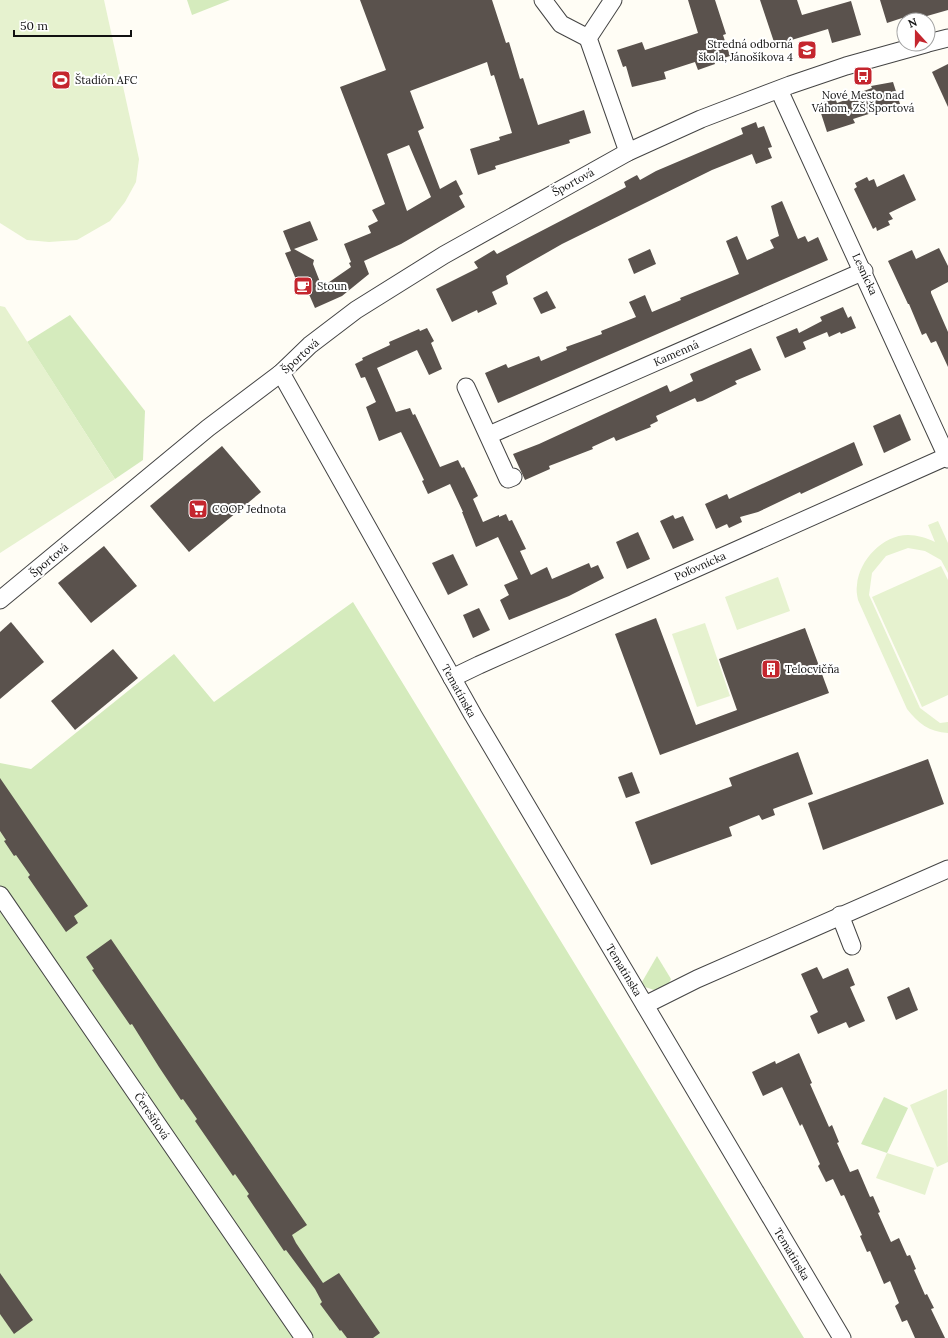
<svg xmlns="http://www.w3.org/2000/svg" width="948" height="1338" viewBox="0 0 948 1338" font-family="Lora,serif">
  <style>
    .green { fill: #d5ebbd }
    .pitch { fill: #e6f2cf }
    .building { fill: #5a524d; fill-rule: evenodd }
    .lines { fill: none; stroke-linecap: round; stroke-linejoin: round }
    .street-casing { stroke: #444; stroke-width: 19 }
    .street { stroke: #fff; stroke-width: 17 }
    .labels { text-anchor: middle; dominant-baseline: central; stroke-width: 4; stroke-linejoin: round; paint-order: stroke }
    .poi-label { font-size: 11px; fill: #111; stroke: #fff; text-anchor: start }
    .street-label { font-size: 11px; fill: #111; stroke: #fff }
  </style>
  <rect width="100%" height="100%" fill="#fffdf5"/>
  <g class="green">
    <polygon points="187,0 230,0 192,15"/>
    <polygon points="70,315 145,411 143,460 115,479 27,342"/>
    <polygon points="353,602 804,1338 0,1338 0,763 31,769 174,654 214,702"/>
    <polygon points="657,956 671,979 668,985 654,990 645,987 642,982"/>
    <polygon points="884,1097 908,1108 887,1153 861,1144"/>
  </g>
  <g class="pitch">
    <polygon points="0,0 104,0 139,159 136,182 125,202 110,221 77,240 49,242 27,240 0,223"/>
    <polygon points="0,306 5,307 115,479 0,553"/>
    <path d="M938,521L948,543V573L941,560L925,551L908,548L886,556L872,573L869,595L920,708L940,723L948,722V733C929,732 918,723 907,709L858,600C857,595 856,590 857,585C859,560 883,535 908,535C917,535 927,538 935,542L928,525Z"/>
    <polygon points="941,566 948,580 948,695 922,707 872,597"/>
    <polygon points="778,577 790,611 737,630 725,597"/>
    <polygon points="705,623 730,696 697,707 672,634"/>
    <polygon points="947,1089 948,1162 937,1167 910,1105"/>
    <polygon points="887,1153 934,1168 925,1195 876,1178"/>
  </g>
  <g class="building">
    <path d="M360,0H492L506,43L509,42L520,79L523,78L538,125L584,110L591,133L569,140L570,143L495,166L496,169L478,175L470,149L500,140L499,137L512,133L494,75L491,76L487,62L410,91L424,128L418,131L440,189L456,180L463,194L459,196L465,207L401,244L364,261L369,274L342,296L315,308L308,292L302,294L285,253L291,251L283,231L310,221L318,240L294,249L314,260L313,264L322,287L351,267L349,263L351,262L344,244L371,233L368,226L378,221L372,210L385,204L340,87L386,70ZM409,145L431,197L407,211L387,154Z"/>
    <polygon points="688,0 715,0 726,34 723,35 730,56 714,61 715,64 698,70 695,62 664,72 666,79 632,87 626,66 623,67 617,50 642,42 645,50 698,33"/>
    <polygon points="760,0 797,0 802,15 851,1 861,35 832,43 828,29 775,45"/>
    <polygon points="880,0 948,0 948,10 913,20 904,20 903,23 902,18 887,23"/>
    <polygon points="948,64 948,107 932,72"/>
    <polygon points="893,82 900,104 853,119 855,123 827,132 818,104 835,98 837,103 862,94 861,92 872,88 871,86"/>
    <polygon points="756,122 758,128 764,126 772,147 768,148 772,158 756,164 752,154 712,170 562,244 506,276 508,284 492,292 497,304 478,313 477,310 452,322 436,289 478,268 474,262 494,250 497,254 626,187 624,182 637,175 640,180 656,171 743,134 741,128"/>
    <polygon points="904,174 916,200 889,213 893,219 888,221 890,225 877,231 876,227 873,229 854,189 857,187 855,183 867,177 869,181 874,179 877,187"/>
    <polygon points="782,201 798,239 805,236 808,242 818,237 828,260 498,403 485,373 506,364 508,368 539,356 541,361 567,350 566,347 602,334 601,331 636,317 629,302 645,295 652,312 681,300 680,298 739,274 726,241 737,236 747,260 774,248 770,240 779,236 771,206"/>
    <polygon points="939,248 948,266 948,282 931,291 931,293 948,332 948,367 936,341 931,343 926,333 922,335 909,304 908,304 888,261 912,250 916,259"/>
    <polygon points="650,249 656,264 634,274 628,259"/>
    <polygon points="547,291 556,308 541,314 533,298"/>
    <polygon points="843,307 848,318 851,316 856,328 841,334 840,332 829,337 827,332 803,342 806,349 785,358 776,337 797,328 799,333 822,321 820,317"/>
    <polygon points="427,328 434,341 431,343 442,369 429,375 417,350 377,368 396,412 410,408 413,415 415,414 440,467 458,460 462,468 464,467 478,496 473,499 483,522 499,515 499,517 506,514 509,521 512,520 526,549 520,551 531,575 547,567 552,579 589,563 591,568 598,565 604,578 569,596 509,620 500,600 509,595 504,585 518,579 498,537 476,547 462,512 463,512 450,484 428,494 422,481 424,480 401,432 379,441 366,407 376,402 365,377 361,378 355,364 363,360 362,358 390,345 389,342 419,329 420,331"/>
    <polygon points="751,348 761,370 735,381 737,384 702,401 697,402 695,398 656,416 658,421 650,425 651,427 616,441 614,437 592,447 593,449 549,466 550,469 525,480 513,454 539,444 667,385 670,392 693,381 690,374"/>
    <polygon points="900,414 911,440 884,453 873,426"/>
    <polygon points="854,442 863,465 801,494 800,492 758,512 740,517 742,522 729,528 727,524 716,529 705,504 727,494 729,499"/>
    <polygon points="222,446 261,492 189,552 150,506"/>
    <polygon points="673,515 675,519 683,516 694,540 673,549 660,521"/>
    <polygon points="638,532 650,559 627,569 616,542"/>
    <polygon points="104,546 137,586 91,623 58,583"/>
    <polygon points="453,554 468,585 448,595 432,563"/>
    <polygon points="479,608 490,630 473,638 463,615"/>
    <polygon points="656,618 696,725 737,710 719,659 805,628 829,693 660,755 615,634"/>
    <polygon points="11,622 44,662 0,699 0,632"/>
    <polygon points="113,649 138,678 75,730 51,701"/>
    <polygon points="798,752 813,794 773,809 775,815 762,820 759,815 729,827 732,836 651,865 635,822 732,786 729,778"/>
    <polygon points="928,759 944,804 823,850 808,803"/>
    <polygon points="632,772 640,793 626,798 618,777"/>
    <polygon points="0,778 88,906 74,916 78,923 66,932 28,877 30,875 16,855 14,856 4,841 6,840 0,831"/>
    <polygon points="111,939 307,1225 292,1235 296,1243 323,1283 339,1273 380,1333 373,1338 347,1338 341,1330 340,1331 320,1304 322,1302 315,1289 286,1250 284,1251 247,1196 249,1194 235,1174 233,1176 195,1121 197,1119 183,1099 181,1100 159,1067 132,1024 130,1025 92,970 94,969 86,957"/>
    <polygon points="817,967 823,979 848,968 855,985 850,987 865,1021 849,1028 846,1022 818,1034 810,1016 818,1012 801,974"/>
    <polygon points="909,987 918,1010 896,1020 887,997"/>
    <polygon points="799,1053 812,1083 810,1084 829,1127 832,1125 839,1142 837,1143 850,1172 858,1169 870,1197 873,1196 880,1212 878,1213 891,1242 899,1238 907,1256 910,1255 916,1269 914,1270 925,1295 927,1294 934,1308 931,1309 945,1338 915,1338 907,1320 902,1322 895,1306 899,1303 890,1281 884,1284 870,1251 867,1252 860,1236 862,1235 844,1195 841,1196 833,1179 826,1182 818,1166 820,1164 802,1124 800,1126 782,1087 763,1096 752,1072 775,1061 776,1064"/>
    <polygon points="0,1273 33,1320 14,1334 0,1314"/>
  </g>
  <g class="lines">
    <g class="street-casing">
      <g id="street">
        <polyline points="543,0 561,24 588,38"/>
        <polyline points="613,0 588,38 628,152"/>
        <polyline points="928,43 948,38"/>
        <polyline points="779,90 948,459"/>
        <polyline points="281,373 473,715 842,1338"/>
        <polyline points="466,387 508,479 513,477"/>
        <polyline points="489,435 864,271"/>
        <polyline points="0,600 208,428 281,373 310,345 356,310 444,255 628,152 701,119 790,85 846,66 925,44"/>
        <polyline points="452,678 479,665 948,456"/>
        <polyline points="0,895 304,1338"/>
        <polyline points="840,915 852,946"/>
        <polyline points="645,1005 697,979 948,869"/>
      </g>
    </g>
    <use href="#street" class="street"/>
  </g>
  <defs>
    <g id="university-square" transform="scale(1)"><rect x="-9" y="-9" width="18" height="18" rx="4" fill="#c4262e" stroke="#fff"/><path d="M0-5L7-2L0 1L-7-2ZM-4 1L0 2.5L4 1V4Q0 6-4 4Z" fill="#fff"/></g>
    <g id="bus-square" transform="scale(1)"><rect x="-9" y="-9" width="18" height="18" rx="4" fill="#c4262e" stroke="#fff"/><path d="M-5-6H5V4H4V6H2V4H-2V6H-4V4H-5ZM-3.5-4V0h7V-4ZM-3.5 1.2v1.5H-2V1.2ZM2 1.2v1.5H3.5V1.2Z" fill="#fff"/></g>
    <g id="stadium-square" transform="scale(1)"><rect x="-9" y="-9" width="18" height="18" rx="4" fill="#c4262e" stroke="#fff"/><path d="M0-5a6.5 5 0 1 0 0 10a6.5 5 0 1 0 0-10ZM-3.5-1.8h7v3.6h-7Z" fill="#fff"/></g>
    <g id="cafe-square" transform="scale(1)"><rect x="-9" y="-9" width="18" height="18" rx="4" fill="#c4262e" stroke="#fff"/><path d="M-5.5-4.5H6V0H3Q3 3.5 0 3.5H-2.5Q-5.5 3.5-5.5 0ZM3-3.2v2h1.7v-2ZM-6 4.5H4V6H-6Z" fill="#fff"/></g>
    <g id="supermarket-square" transform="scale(1)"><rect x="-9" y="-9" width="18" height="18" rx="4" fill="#c4262e" stroke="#fff"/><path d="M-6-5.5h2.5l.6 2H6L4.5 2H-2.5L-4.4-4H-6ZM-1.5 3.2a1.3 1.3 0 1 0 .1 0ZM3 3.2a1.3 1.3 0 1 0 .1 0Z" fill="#fff"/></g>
    <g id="building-square" transform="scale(1)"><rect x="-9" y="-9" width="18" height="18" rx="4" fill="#c4262e" stroke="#fff"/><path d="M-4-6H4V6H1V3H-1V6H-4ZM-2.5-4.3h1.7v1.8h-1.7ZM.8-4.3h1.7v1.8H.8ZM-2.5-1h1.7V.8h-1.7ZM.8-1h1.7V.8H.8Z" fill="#fff"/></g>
  </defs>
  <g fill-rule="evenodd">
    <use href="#university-square" x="807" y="50"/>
    <use href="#bus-square" x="863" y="76"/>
    <use href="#stadium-square" x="61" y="80"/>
    <use href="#cafe-square" x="303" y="286"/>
    <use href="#supermarket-square" x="198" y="509"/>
    <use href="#building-square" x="771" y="669"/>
  </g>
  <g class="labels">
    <g class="poi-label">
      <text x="793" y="44" text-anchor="end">Stredná odborná<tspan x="793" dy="13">škola, Jánošíkova 4</tspan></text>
      <text x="75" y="80">Štadión AFC</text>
      <text x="863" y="95" text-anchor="middle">Nové Mesto nad<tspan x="863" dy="13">Váhom, ZŠ Športová</tspan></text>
      <text x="317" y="286">Stoun</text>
      <text x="212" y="509">COOP Jednota</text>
      <text x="785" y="669">Telocvičňa</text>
    </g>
    <g class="street-label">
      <text transform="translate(573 182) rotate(-29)">Športová</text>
      <text transform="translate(865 274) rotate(65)">Lesnícka</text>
      <text transform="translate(676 353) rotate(-24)">Kamenná</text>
      <text transform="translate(300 356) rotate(-42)">Športová</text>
      <text transform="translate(49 560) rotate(-40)">Športová</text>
      <text transform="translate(700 566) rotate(-24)">Poľovnícka</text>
      <text transform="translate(459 691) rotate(61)">Tematínska</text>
      <text transform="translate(624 970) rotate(59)">Tematínska</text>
      <text transform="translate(152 1116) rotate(56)">Čerešňová</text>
      <text transform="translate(792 1254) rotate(59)">Tematínska</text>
    </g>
  </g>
  <g transform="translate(916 32) rotate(339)"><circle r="19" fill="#ffffff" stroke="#a0a0a0"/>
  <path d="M0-3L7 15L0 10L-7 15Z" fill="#c4262e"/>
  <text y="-6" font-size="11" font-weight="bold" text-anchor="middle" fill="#111111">N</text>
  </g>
  <path d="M14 30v6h117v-6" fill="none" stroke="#111111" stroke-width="2"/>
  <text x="20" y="30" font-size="12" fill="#111111" stroke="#ffffff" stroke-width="3" paint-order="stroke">50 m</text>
</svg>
